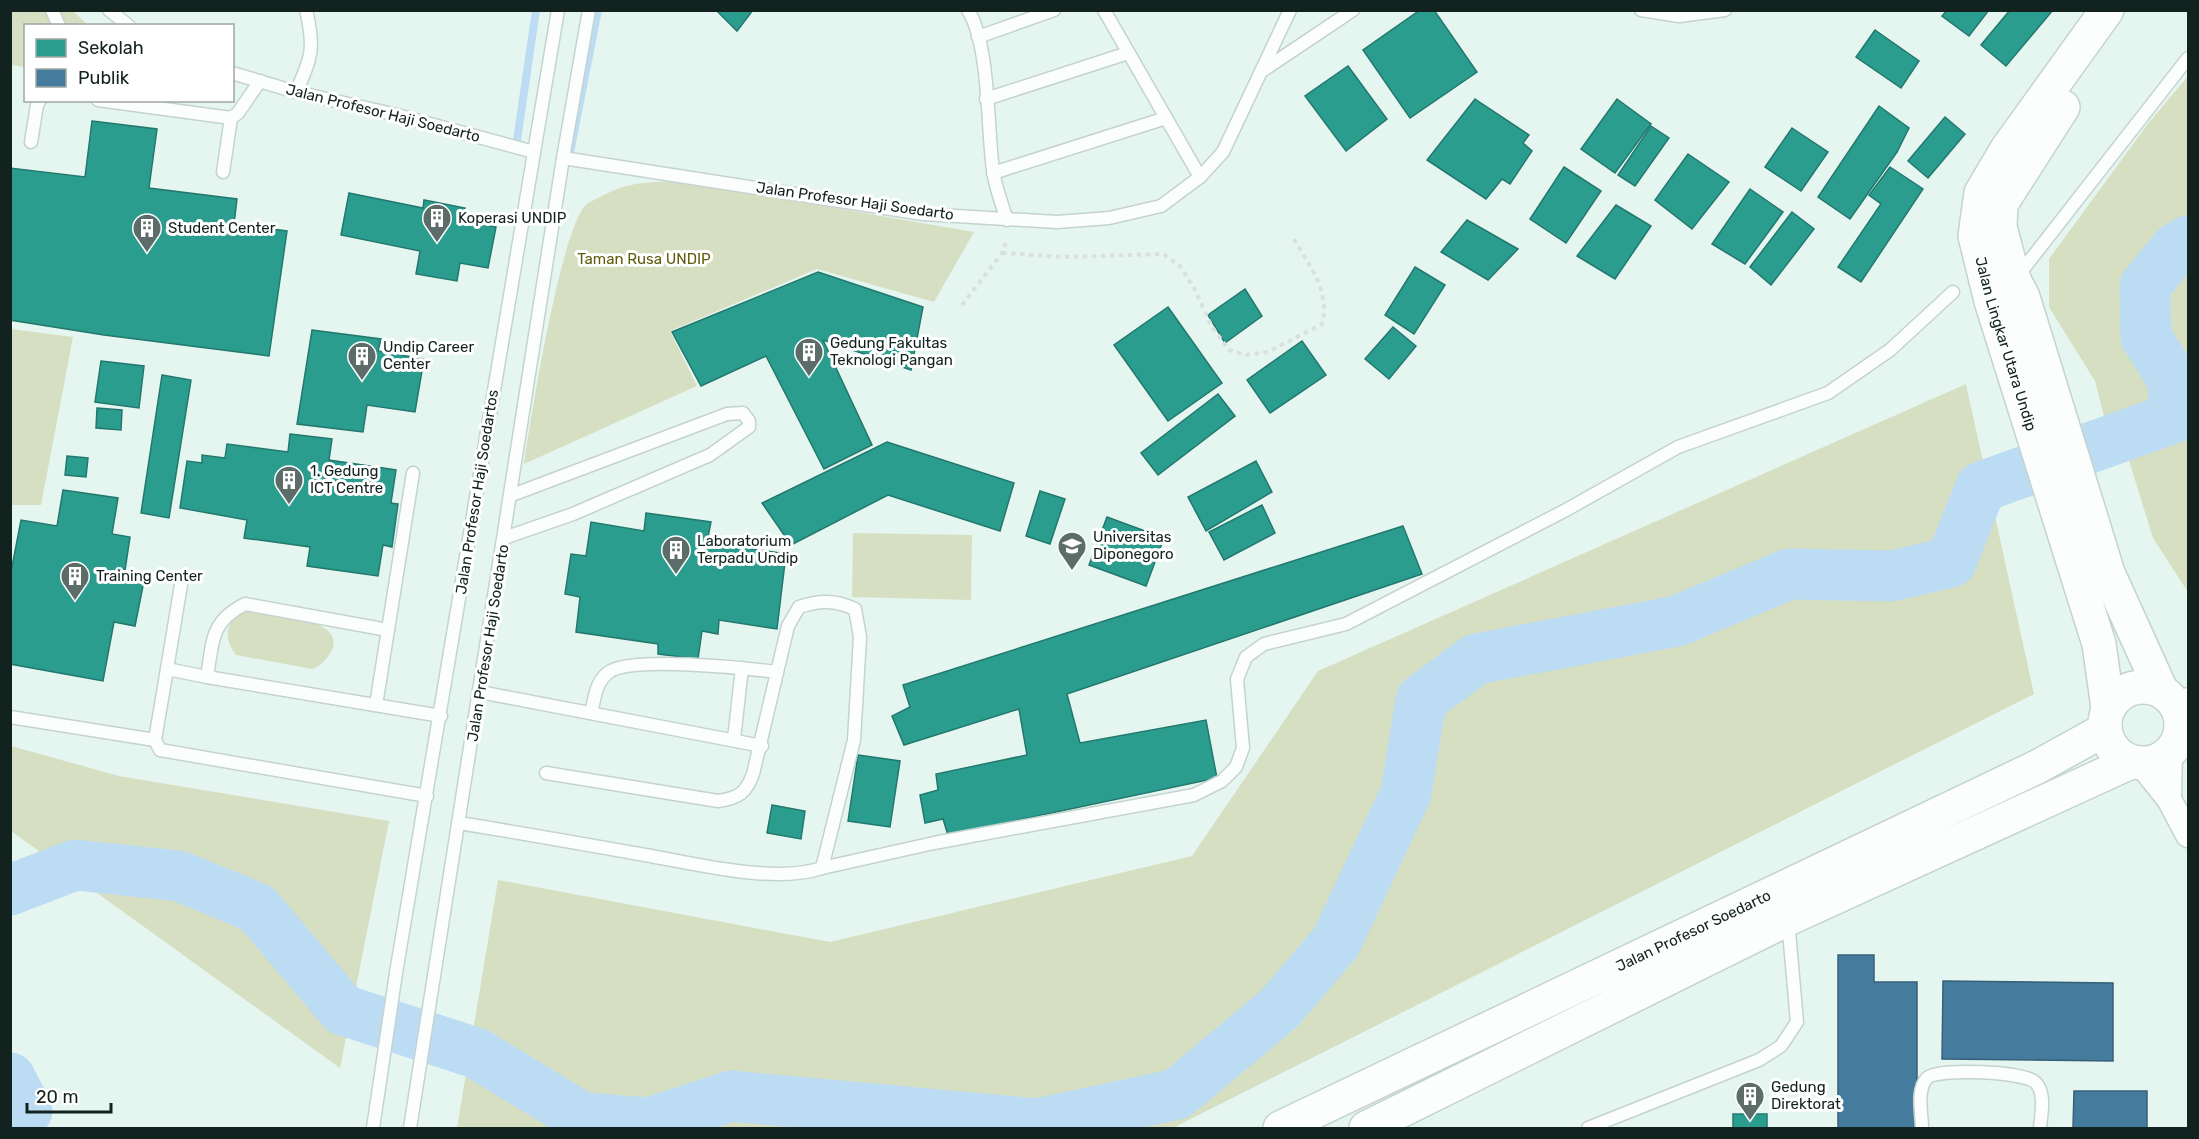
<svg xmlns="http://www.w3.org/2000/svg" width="2199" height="1139" viewBox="0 0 2199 1139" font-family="Rubik,sans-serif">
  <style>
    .green { fill: #d7dfc2 }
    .schools { fill: #2a9d8f; stroke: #23786d; stroke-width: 1.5 }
    .public { fill: #457b9d; stroke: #366077; stroke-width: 1.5 }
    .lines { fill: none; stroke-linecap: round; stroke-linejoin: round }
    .stream { stroke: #bcdcf3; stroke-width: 8 }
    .river { stroke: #bcdcf3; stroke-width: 51 }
    .lane-casing { stroke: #c4d3cf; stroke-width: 15 }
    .street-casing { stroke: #c4d3cf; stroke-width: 27 }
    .secondary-casing { stroke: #c4d3cf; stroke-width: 36 }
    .path { stroke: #dbe0de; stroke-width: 4; stroke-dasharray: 4.5 4.5; stroke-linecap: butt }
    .lane { stroke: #fbfefd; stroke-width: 12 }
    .street { stroke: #fbfefd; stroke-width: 24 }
    .secondary { stroke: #fbfefd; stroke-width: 33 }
    .labels { text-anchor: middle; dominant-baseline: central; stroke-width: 6; stroke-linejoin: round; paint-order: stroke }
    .street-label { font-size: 15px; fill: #12221e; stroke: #fff }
    .poi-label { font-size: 15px; fill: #12221e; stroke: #fff; text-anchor: start }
    .park-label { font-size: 15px; fill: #5e5b0b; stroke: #fff }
  </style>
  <rect width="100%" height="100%" fill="#e5f6f1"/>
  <g class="green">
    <polygon points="11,11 73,11 88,25 26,26 25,67 11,65"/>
    <polygon points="2188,76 2188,221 2169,234 2136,278 2139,357 2160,401 2107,428 2095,381 2049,307 2049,259 2147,125"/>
    <path d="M677,181L974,232L934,302L817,269L670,331L697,386L524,464C530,422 561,228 586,205C590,201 597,199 602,196C630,181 646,183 677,181Z"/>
    <polygon points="2188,262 2188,392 2185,369 2161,328 2180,266"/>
    <polygon points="11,329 73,337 41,505 11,505"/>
    <polygon points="1966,384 2034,694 1173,1128 457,1128 498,880 830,942 1192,856 1318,671"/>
    <polygon points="2188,429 2188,592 2153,538 2127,454"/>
    <polygon points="853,533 972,535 971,600 852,597"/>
    <path d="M249,609C267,613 347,618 332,650C327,659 321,666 312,669L236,655C221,636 227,618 249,609Z"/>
    <polygon points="11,746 119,776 389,821 340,1068 11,831"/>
  </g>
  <g class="schools">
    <polygon points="716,10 753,10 737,31"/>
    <polygon points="1420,10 1434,10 1477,72 1410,118 1363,50"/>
    <polygon points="1947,10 1989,10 1969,36 1942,16"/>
    <polygon points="2010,10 2053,10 2006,66 1981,45"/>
    <polygon points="1875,30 1919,61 1901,88 1856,57"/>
    <polygon points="1348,66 1387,119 1346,151 1305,96"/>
    <polygon points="1475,99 1529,135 1523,143 1532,151 1510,184 1502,179 1486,199 1427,160"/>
    <polygon points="1617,99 1651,124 1615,173 1581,149"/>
    <polygon points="1879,106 1909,128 1897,152 1850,219 1818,197"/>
    <polygon points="1945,117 1965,134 1928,178 1908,161"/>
    <polygon points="92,121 157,129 149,188 237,199 234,224 287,231 269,356 104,335 10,320 10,168 85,177"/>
    <polygon points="1651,126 1669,138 1635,186 1618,175"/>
    <polygon points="1792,128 1828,152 1801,191 1765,167"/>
    <polygon points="1688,154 1729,182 1692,229 1655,200"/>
    <polygon points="1564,167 1601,191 1566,243 1530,219"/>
    <polygon points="1890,167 1923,189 1861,282 1838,267 1881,204 1869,195"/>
    <polygon points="1750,189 1783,212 1745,264 1712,244"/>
    <polygon points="349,193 423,208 424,200 465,208 463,220 496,227 488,268 460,263 457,281 416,274 420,251 341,235"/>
    <polygon points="1616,205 1651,226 1615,279 1577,256"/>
    <polygon points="1792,212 1814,229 1771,285 1750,267"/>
    <polygon points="1467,220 1518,249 1488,280 1441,252"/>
    <polygon points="1415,267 1445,285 1414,334 1385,315"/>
    <polygon points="818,272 923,307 911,370 823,340 872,445 824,469 766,356 701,386 672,332"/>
    <polygon points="1245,289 1262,316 1225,343 1208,315"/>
    <polygon points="1168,307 1222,383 1168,421 1114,345"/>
    <polygon points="1393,327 1416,346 1389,379 1365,359"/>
    <polygon points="312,330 381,339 378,351 424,359 415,412 367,405 363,432 297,424"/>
    <polygon points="1302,341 1326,375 1270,413 1247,380"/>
    <polygon points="101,361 144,366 139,408 95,402"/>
    <polygon points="162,375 191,380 169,518 141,513"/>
    <polygon points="1218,394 1235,416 1158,475 1141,453"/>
    <polygon points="97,408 122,410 121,430 96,428"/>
    <polygon points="290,434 332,439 329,460 396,470 391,503 398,504 392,547 383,545 378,576 307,566 310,547 244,538 247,520 180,508 187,461 202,463 202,455 225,458 227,444 288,452"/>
    <polygon points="887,442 1014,483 1000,531 888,495 791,545 762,503"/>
    <polygon points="67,456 88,458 86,477 65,475"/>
    <polygon points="1256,461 1272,492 1206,531 1188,497"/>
    <polygon points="63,490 118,498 112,534 130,537 124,577 144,581 135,626 114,622 103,681 10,664 10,577 21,520 57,526"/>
    <polygon points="1040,491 1065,499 1050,544 1026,536"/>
    <polygon points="1262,505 1275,533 1224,560 1209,532"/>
    <polygon points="646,513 711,522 707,542 786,554 777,629 719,620 718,634 702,631 698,659 658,654 658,644 576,632 580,597 565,594 571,554 586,556 591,522 644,531"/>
    <polygon points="1107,517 1164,538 1146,586 1089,565"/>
    <polygon points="1403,526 1422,574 1067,694 1080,743 1206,720 1217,778 948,835 943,819 925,823 920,795 938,790 936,774 1027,755 1019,709 904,745 892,716 910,707 903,685"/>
    <polygon points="858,755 900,761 890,827 848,821"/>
    <polygon points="772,805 805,811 801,839 767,833"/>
    <rect x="1733" y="1114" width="34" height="14"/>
  </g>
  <g class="public">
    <polygon points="1838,955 1874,955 1874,982 1917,982 1917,1128 1838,1128"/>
    <polygon points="1943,981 2113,983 2113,1061 1942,1059"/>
    <polygon points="2074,1091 2147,1091 2147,1128 2073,1128"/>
  </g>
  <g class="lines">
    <g class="stream">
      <polyline points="516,147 536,10"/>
      <polyline points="569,158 598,10"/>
    </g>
    <g class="river">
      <polyline points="10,890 75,865 179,876 257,908 343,1010 476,1053 583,1118 649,1123 731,1096 1038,1124 1177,1094 1280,1008 1336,942 1406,793 1421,700 1476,659 1677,621 1789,574 1892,576 1951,562 1981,487 2176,417 2172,378 2146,337 2145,286 2175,249 2188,241"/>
      <polyline points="10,1078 27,1111 11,1128"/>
    </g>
    <g class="lane-casing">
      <g id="lane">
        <polyline points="52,10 59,26"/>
        <polyline points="109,10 129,26"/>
        <path d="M968,10C990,45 987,128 993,170C995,187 1002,204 1007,220"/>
        <polyline points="1104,10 1200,177"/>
        <polyline points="1641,10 1679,16 1725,10"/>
        <polyline points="978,37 1054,10"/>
        <polyline points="1262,71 1353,10"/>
        <polyline points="232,73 296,92 397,115 534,152"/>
        <path d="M296,92C312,57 315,48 306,10"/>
        <polyline points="986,99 1128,53"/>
        <polyline points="98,100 231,118 223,172"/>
        <polyline points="231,118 238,113 260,81"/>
        <polyline points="31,142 37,105 40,100"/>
        <polyline points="563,158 923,214 1057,222 1109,218 1161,206 1200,177 1223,152 1290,10"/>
        <polyline points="993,173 1166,118"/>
        <polyline points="2017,277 2188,58"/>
        <polyline points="504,538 573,514 710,455 749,427 749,421 743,413 727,414 512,495"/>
        <polyline points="181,585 167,669 207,677"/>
        <path d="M388,630L245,604C210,622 213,641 207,677L441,716"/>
        <polyline points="480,692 762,746"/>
        <polyline points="2172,699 2188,694"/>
        <polyline points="376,705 413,473"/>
        <path d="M591,713C595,698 595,682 609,672C632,656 745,668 776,672"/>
        <polyline points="10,717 155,740 167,669"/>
        <polyline points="2180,737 2188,734"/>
        <polyline points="734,739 742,668"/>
        <polyline points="155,740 160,750 427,796"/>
        <path d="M459,823C521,833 583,844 645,855C696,864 774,884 822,868L854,740L860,637L855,609C835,600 820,600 799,607L788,626L753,774C746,793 739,798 718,801L546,773"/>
        <polyline points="822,868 934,843 1194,795 1222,781 1236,767 1243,748 1237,679 1246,657 1264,644 1346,624 1566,510 1678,447 1828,393 1890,350 1953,292"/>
        <polyline points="373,1128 396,973 558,10"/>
        <polyline points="410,1128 563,158 589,10"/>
        <polyline points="1588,1128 1759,1060 1781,1046 1797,1022 1788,920"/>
        <path d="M1922,1128C1922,1114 1916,1090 1927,1078C1937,1068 2026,1071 2036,1083C2046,1094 2041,1115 2040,1128"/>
      </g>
    </g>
    <g class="street-casing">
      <g id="street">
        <polyline points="2141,764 2169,799 2188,835"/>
        <polyline points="2169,799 2170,753"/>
      </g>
    </g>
    <g class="secondary-casing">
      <g id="secondary">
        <path id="s1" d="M2107,10L2007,149L1981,193L1975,236L1991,301L2099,644L2108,708"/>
        <polyline points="2063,107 2001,204 2000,227 2014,280 2023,297 2108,573 2161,690"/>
        <circle cx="2143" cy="725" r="38"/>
        <path id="s2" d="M1280,1128L2037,767L2104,730"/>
        <polyline points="1366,1128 1788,919 2131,762"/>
      </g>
    </g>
    <g class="path">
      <path d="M1002,253L1064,257L1163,254L1180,266L1194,288L1212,327L1229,350L1245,355L1268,352L1322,324C1331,291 1308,264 1292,236"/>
      <polyline points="962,305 1002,253 1007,239"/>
    </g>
    <use href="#lane" class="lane"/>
    <use href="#street" class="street"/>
    <use href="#secondary" class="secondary"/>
  </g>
  <defs>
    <g id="building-pin" transform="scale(1.5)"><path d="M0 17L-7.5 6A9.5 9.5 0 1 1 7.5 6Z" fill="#5c6c68" stroke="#fff"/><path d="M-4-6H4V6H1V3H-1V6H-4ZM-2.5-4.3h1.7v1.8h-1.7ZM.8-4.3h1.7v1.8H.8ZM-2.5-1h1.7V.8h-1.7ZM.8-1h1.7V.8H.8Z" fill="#fff"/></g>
    <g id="university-pin" transform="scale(1.5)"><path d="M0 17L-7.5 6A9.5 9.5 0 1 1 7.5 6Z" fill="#5c6c68" stroke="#fff"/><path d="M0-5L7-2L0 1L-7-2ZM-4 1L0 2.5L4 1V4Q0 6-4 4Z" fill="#fff"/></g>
  </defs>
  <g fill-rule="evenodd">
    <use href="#building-pin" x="437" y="218"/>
    <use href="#building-pin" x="147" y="228"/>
    <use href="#building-pin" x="809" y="352"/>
    <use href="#building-pin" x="362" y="356"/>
    <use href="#building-pin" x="289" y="480"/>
    <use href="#university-pin" x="1072" y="546"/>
    <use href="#building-pin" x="676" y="550"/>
    <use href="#building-pin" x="75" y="576"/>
    <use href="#building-pin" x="1750" y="1096"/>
  </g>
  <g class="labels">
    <g class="street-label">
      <text transform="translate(383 113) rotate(14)">Jalan Profesor Haji Soedarto</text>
      <text transform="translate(855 201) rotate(8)">Jalan Profesor Haji Soedarto</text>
      <text stroke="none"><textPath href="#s1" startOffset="378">Jalan Lingkar Utara Undip</textPath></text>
      <text transform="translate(477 492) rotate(-81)">Jalan Profesor Haji Soedartos</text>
      <text transform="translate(488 643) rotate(-81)">Jalan Profesor Haji Soedarto</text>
      <text stroke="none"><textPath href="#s2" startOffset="458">Jalan Profesor Soedarto</textPath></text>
    </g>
    <g class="poi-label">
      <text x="458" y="218">Koperasi UNDIP</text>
      <text x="168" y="228">Student Center</text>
      <text x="830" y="343">Gedung Fakultas<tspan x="830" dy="17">Teknologi Pangan</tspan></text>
      <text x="383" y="347">Undip Career<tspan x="383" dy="17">Center</tspan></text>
      <text x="310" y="471">1. Gedung<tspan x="310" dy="17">ICT Centre</tspan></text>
      <text x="1093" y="537">Universitas<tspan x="1093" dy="17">Diponegoro</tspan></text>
      <text x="697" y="541">Laboratorium<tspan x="697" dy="17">Terpadu Undip</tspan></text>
      <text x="96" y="576">Training Center</text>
      <text x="1771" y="1087">Gedung<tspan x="1771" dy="17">Direktorat</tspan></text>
    </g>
    <g class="park-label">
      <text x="644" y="259">Taman Rusa UNDIP</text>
    </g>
  </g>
  <rect width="2199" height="1139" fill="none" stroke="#12221e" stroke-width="24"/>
  <rect x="24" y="24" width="210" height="78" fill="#ffffff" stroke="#a0a7a5" stroke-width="1.5"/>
  <rect x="36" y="39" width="30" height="18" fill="#2a9d8f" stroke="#a0a7a5" stroke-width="1.5"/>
  <text x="78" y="54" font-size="18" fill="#12221e">Sekolah</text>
  <rect x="36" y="69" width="30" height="18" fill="#457b9d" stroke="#a0a7a5" stroke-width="1.5"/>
  <text x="78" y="84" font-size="18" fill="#12221e">Publik</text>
  <path d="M27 1103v9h84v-9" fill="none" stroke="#12221e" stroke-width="3"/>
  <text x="36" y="1103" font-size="18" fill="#12221e" stroke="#ffffff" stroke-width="4.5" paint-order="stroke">20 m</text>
</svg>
